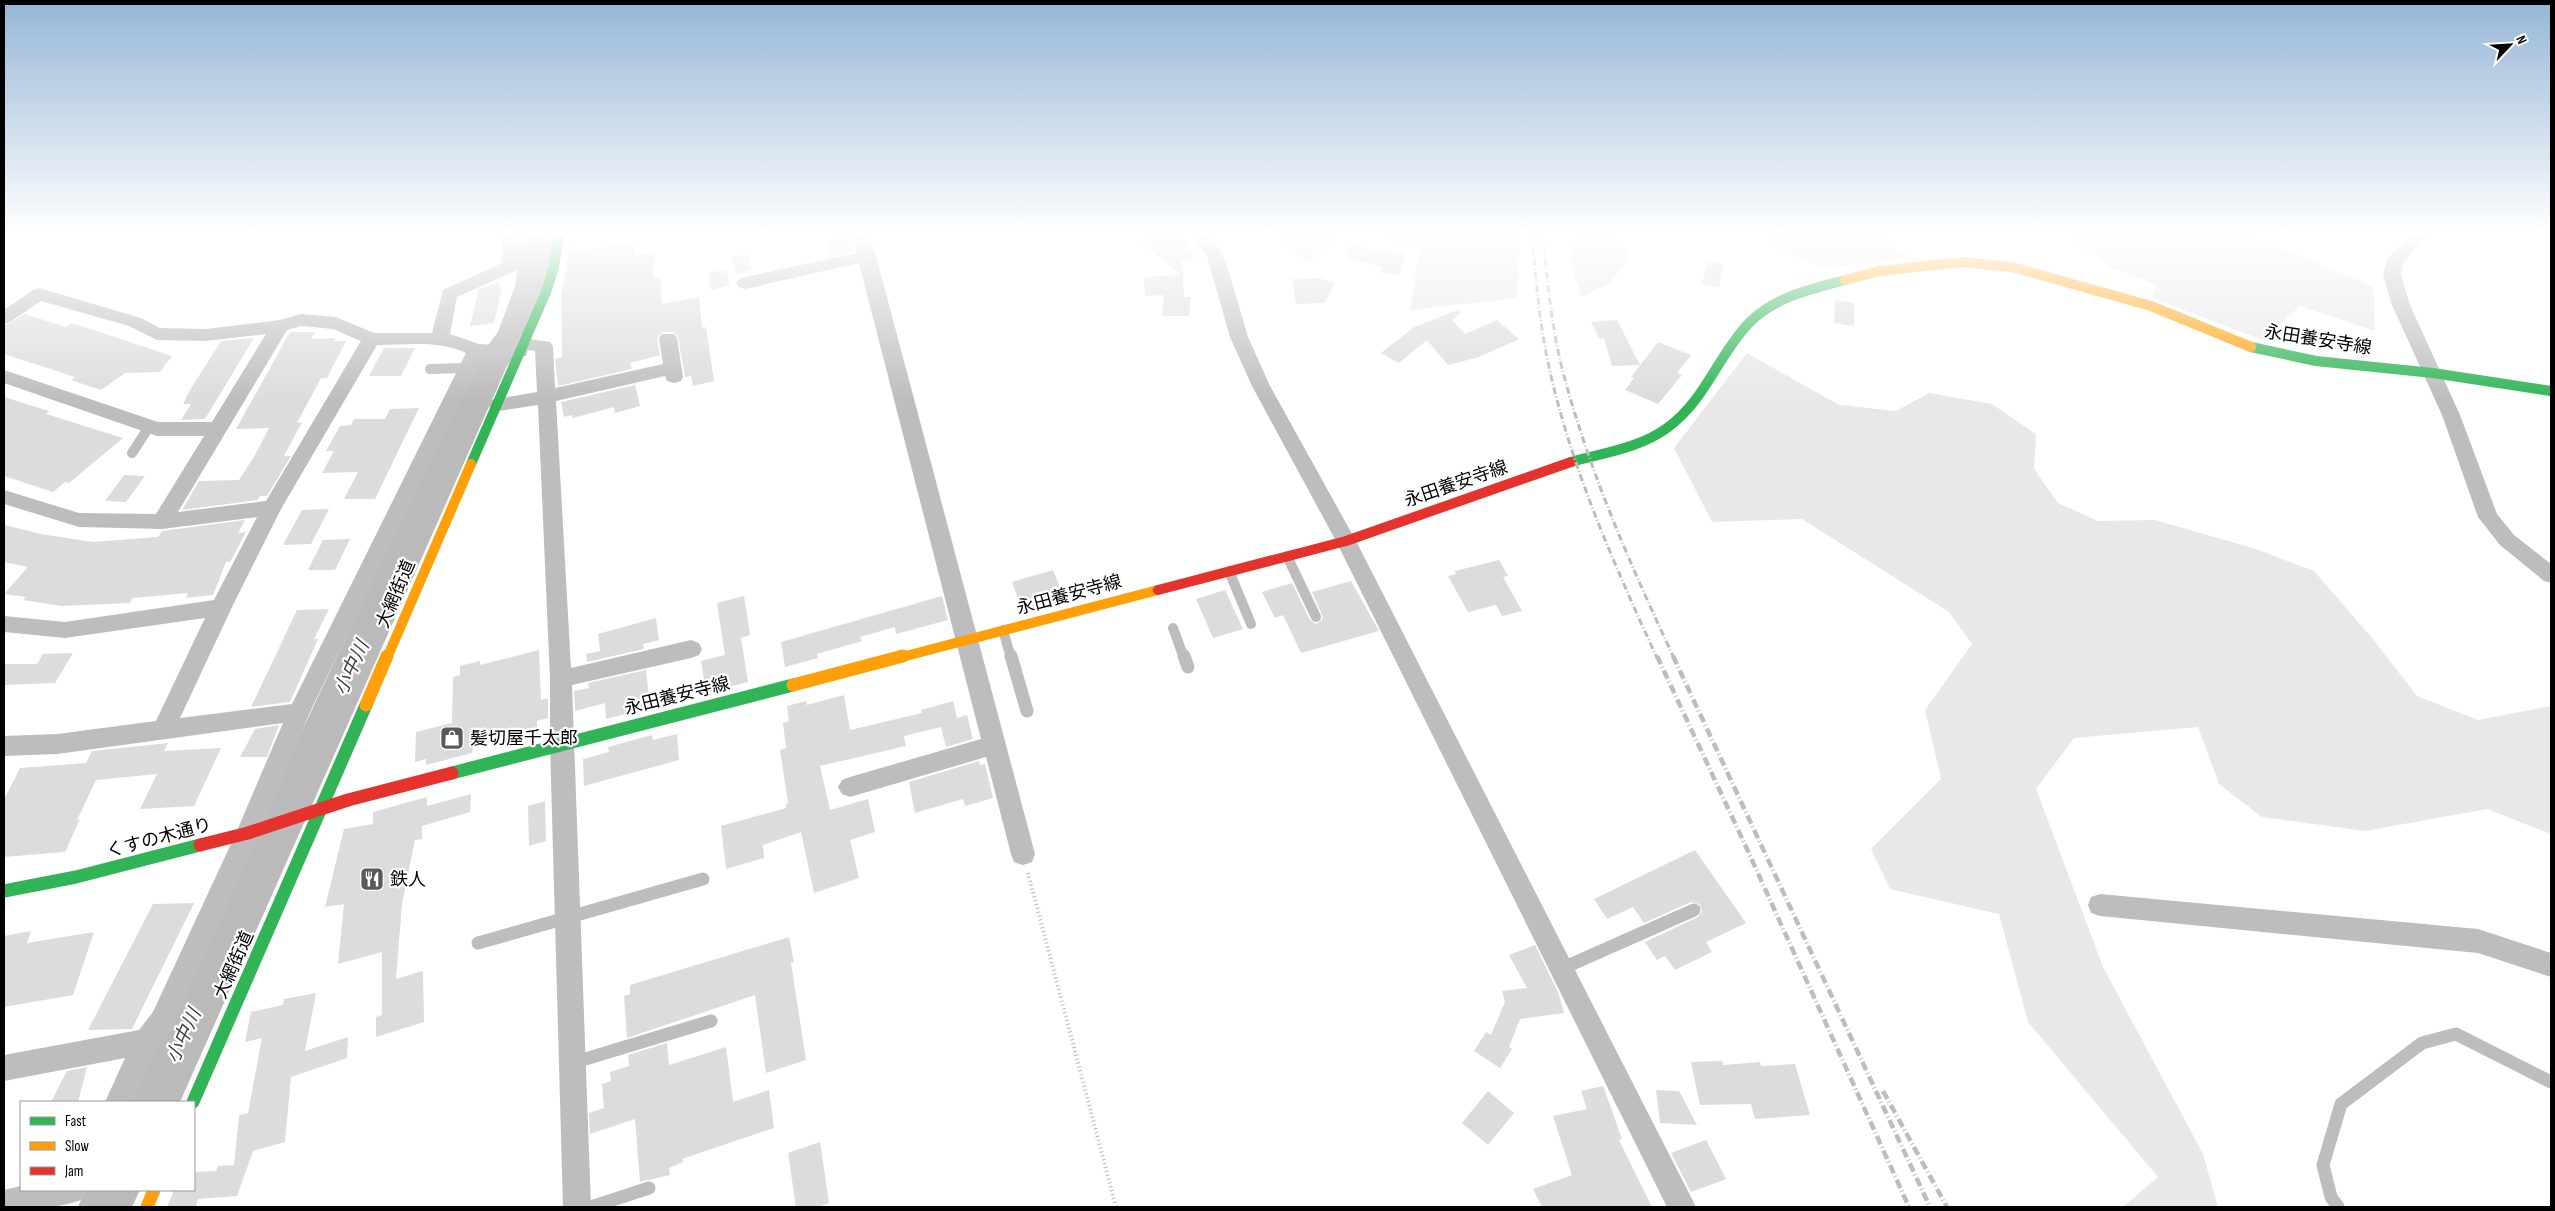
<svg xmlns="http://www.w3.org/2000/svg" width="2555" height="1211" viewBox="0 0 2555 1211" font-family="'Sofia Sans Condensed','Noto Sans JP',sans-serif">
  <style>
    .green { fill: #e8e8e8 }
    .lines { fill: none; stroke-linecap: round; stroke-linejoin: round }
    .river { fill: #bababa; fill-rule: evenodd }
    .building { fill: #dcdcdc }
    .path { stroke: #b8b8b8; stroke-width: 4; stroke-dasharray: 1 3; stroke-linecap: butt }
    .lane-far1 { stroke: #bdbdbd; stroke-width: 10 }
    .lane { stroke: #bdbdbd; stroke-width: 13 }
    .street { fill: #bdbdbd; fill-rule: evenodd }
    .fast-far1 { stroke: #30b455; stroke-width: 10 }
    .fast { stroke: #30b455; stroke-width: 13 }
    .slow-far1 { stroke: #ff9f0a; stroke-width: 10 }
    .slow { stroke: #ff9f0a; stroke-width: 13 }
    .jam-far1 { stroke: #e5322d; stroke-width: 10 }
    .jam { stroke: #e5322d; stroke-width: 13 }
    .rail-far1 { stroke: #bdbdbd; stroke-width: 3; stroke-dasharray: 7 2.5 1 2.5; stroke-linecap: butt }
    .rail { stroke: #bdbdbd; stroke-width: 4.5; stroke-dasharray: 9 3 1 3; stroke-linecap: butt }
    .labels { text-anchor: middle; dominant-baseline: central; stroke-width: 4.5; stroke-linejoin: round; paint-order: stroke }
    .street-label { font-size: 18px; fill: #000; stroke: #fff }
    .poi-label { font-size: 18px; fill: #000; stroke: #fff; text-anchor: start }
    .water-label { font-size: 19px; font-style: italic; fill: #3e3e3e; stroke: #fff }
  </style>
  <rect width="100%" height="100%" fill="#fff"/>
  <g class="green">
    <polygon points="1272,233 1520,233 1517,298 1410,310 1420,246 1346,233 1309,263"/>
    <polygon points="1570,233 1617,233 1630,259 1608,284 1581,297 1571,263"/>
    <polygon points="1760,233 1879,233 1910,258 1825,268 1782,252"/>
    <polygon points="2065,233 2249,233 2262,240 2374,287 2375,331 2300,306 2263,340 2152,298 2156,284 2108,267"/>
    <polygon points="1747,353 1839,405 1896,411 1929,393 1992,404 2036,434 2034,469 2058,503 2098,521 2155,520 2256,549 2314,571 2372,638 2417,696 2478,720 2551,706 2551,834 2487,809 2365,831 2262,817 2219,784 2198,727 2074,738 2036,789 2103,967 2203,1154 2218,1207 2123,1207 2158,1177 2028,1022 1999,914 1890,889 1871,849 1941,779 1925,710 1972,644 1949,612 1802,519 1712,522 1674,448"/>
  </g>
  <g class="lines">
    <g class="river">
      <polygon points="521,233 551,233 554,237 547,286 531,335 507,366 180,1102 128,1102 475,362 498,332 515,286 522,237"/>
      <polygon points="85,1190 140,1190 132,1207 78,1207"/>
    </g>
  </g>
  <g class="building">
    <polygon points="1132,233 1180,233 1195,258 1182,261 1184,297 1191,297 1189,316 1162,316 1164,295 1145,296 1144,277 1180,275"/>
    <polygon points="850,234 855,252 830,257 825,240"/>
    <polygon points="635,243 634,255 655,252 653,278 660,277 662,304 699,297 702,328 706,327 714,381 693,386 691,376 685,377 678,337 674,332 662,332 657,338 660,355 630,363 632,369 558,386 555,359 562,357 561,296 569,251"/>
    <polygon points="1348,245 1405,254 1399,275 1380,272 1382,267 1346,258"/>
    <polygon points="748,254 752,270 736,274 731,257"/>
    <polygon points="1707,261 1724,264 1719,287 1702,284"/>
    <polygon points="726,269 730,285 711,290 708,273"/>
    <polygon points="1318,278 1335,282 1325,303 1296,304 1292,279"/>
    <polygon points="500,282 499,287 502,287 494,323 470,326 479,289"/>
    <polygon points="1835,300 1854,303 1854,326 1834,323"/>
    <polygon points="1458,310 1460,313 1452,320 1465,334 1497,320 1519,339 1479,357 1448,365 1427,340 1399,363 1381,353 1414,327"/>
    <polygon points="25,314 66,327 72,323 172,356 160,372 125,373 101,390 71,380 75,377 4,354 4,326"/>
    <polygon points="1617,320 1640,365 1612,366 1604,338 1599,339 1591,322"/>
    <polygon points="290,332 315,332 311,339 336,338 334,341 346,341 327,378 321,378 297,423 302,422 284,456 291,456 267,496 260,496 257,500 182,510 199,481 239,480 255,455 269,428 236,429"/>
    <polygon points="254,338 205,419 181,420 191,404 183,404 190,390 221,341"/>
    <polygon points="1658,342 1691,355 1677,373 1682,375 1658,404 1625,390 1634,378 1631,377"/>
    <polygon points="384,348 415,348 401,376 369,376"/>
    <polygon points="635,385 640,406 615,413 614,407 573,418 572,415 564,417 561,402"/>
    <polygon points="4,397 49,411 46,414 123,438 69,483 65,482 53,492 4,476"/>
    <polygon points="419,408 375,499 344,499 358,472 322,473 334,451 326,451 340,426 351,425 354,419 385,419 390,409"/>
    <polygon points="124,475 145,476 126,502 105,501"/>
    <polygon points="329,509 311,544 283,545 302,510"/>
    <polygon points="245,520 238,533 246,532 230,562 226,562 213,595 186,598 188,593 132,598 130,603 61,606 23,600 26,597 4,594 28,567 4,562 4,525 41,534 93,542 158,537 162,531"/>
    <polygon points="350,539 335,570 308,570 323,540"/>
    <polygon points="1499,560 1508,576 1503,577 1522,611 1502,616 1496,605 1468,612 1448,576 1456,574 1455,571"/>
    <polygon points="1053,570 1064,598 1022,610 1012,582"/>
    <polygon points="1351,581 1379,631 1301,653 1283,615 1275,618 1262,592 1292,583 1310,620 1316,624 1321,621 1323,617 1312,592"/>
    <polygon points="1225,590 1243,629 1213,638 1196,599"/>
    <polygon points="744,596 750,635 741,638 748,682 706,693 701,661 725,655 717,603"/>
    <polygon points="942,596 948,620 896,634 895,627 860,637 862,641 817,654 818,658 785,667 781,642"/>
    <polygon points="329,609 314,639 318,639 290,702 251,707 297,610"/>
    <polygon points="656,618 659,640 643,644 644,649 587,662 586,654 600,651 598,634"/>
    <polygon points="539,650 541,700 548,698 548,718 537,721 537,730 473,747 472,753 426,765 426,759 415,762 416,732 452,723 453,677 460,675 460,666 480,661 480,665"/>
    <polygon points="73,653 55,683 4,685 4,664 37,664 43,654"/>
    <polygon points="646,670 650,708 606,719 605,703 575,711 574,691 589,688 588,683"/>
    <polygon points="844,695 850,730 922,713 921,710 953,701 957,718 967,715 973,739 946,747 941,727 904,736 906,746 820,766 830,810 868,799 875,832 850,840 859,878 814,893 801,832 763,845 764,858 726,869 721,826 786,808 786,804 788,803 780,750 786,748 783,723 789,721 787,706 806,701 807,705"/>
    <polygon points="279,725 267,757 240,757 255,729"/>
    <polygon points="677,734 679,760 584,786 583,759 609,752 608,747 652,735 653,740"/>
    <polygon points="168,743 164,751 221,748 194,806 140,809 157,774 96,780 77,820 80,819 65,852 4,857 4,800 20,768 86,763 92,751"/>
    <polygon points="979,761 980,765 985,764 993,798 965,806 963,799 915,813 909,782"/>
    <polygon points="471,794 470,812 422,826 422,839 415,840 402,904 396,979 423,971 424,1022 376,1037 376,1017 382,1015 382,952 338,964 344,904 325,907 344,829 373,824 373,812 427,797 427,806"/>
    <polygon points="545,801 546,841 529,846 528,806"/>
    <polygon points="1695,850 1746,923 1706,942 1712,952 1675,970 1665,956 1657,960 1645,942 1698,917 1702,911 1699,904 1691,902 1644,923 1633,907 1607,919 1594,899"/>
    <polygon points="194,903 132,1029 88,1030 153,904"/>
    <polygon points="31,931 27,943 94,932 73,995 4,1007 4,936"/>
    <polygon points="789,937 794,962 791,963 806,1060 766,1073 755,995 627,1038 624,996 630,994 630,985"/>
    <polygon points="1535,945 1558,992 1564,1013 1520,1019 1509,1047 1512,1049 1500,1068 1474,1051 1486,1032 1491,1035 1505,1002 1502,991 1527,988 1509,955"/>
    <polygon points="316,993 305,1051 348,1037 347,1058 291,1077 285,1142 253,1151 237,1196 198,1199 196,1206 167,1207 174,1190 194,1190 194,1172 216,1171 218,1166 234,1165 239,1115 248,1113 262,1038 245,1042 251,1012 283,1005 284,999"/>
    <polygon points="667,1043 669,1065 726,1047 733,1102 769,1090 774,1128 682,1159 683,1162 669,1168 670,1175 640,1182 635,1119 590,1134 589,1113 604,1108 602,1084 611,1081 610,1072 629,1066 628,1055"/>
    <polygon points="1722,1061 1723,1065 1760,1062 1761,1066 1795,1064 1810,1115 1755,1119 1751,1104 1700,1105 1691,1062"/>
    <polygon points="87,1067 78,1102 51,1102 67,1071"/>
    <polygon points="1603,1086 1622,1139 1619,1140 1652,1207 1542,1207 1533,1189 1572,1175 1553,1116 1587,1109 1581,1091"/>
    <polygon points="1656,1090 1679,1091 1697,1125 1660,1123"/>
    <polygon points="1488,1091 1514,1113 1488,1145 1462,1123"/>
    <polygon points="1706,1140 1726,1179 1691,1192 1671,1153"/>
    <polygon points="820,1142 829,1203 818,1207 796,1207 788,1153"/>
  </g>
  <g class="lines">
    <polyline class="path" points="1028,873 1116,1207"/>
    <g class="lane-far1">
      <polyline points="430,369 467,368"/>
      <polyline points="132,453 149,427"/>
      <polyline points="1287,556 1316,617"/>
      <polyline points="1229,571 1251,624"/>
      <polyline points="1173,628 1184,658"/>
      <polyline points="1003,630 1011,658"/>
    </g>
    <g class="lane">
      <polyline points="1011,656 1027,711"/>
      <polyline points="1184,656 1188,667"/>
      <polyline points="478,943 703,879"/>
      <polyline points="1563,968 1694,910"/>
      <polyline points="572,1063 711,1021"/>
      <polyline points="591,1207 649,1188"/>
      <polyline points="2338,1207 2331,1197 2323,1165 2341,1104 2422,1043 2456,1034 2551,1082"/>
    </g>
    <g class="street">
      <path d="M503,233H519L520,266L517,270L457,297L450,334L479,344L515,346L517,340L523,338L550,342L553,346L555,388L663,364L659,338L662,334H674L677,338L683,377L681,381L674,383L667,381L665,376L556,401L571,668L691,640L699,643L702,649L699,655L691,658L572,685L591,1207H563L550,744V679L538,405L498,411L491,410L489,405L491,400L537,392L535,351L528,350L526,356H482L310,712L260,833L171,1030L156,1050L133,1102H105L125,1058L4,1081V1055L139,1030L153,1012L236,833L283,723L57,754L4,756V736L57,734L156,721L205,618L65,638L4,632V616L65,622L214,600L257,517L162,529L79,527L4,504V490L79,513L156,514L204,436H157L4,383V370L158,422H212L266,334L206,341L157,340L129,326L41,301L10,322L4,324V310L33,290L39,288L141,318L160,328L206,329L280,320L301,314L336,317L374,333H432L443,290L502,263ZM301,326L333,329L361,341L266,501L178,512L287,330ZM377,345C406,345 439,340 466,353L292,704L180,718L232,607L281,509Z"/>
      <polygon points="852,233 868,233 876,256 1035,854 1032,862 1023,865 1014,862 1011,854 986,757 850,797 842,794 838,787 842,780 850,777 981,739 859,263 745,289 739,287 736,283 739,279 745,277 857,253"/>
      <polygon points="1191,233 1207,233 1224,256 1248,337 1270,386 1356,541 1696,1207 1667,1207 1336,541 1252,386 1230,337 1207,256"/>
      <polygon points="2413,233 2430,233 2404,261 2401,275 2410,305 2460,415 2497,514 2514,535 2551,564 2551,583 2544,581 2500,545 2478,517 2442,415 2392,305 2383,275 2387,259"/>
      <polygon points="2100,894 2478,929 2551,953 2551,977 2478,953 2100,916 2091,913 2088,905 2091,897"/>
      <path d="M21,1186V1190H85L81,1200C56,1210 30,1207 4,1207V1190Z"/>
    </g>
    <g class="fast-far1">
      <polyline points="2251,347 2316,361 2433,373 2551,391"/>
      <path d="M1571,462C1603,453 1640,448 1667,428C1705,401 1718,355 1749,323C1774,297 1811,289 1845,280"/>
      <polyline points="471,464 546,292 554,267 559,233"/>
    </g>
    <g class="fast">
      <polyline points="452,773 793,685"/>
      <polyline points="4,891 76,877 200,845"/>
      <polyline points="193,1102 366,705"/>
    </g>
    <g class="slow-far1">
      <polyline points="1845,280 1879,271 1962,262 2012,267 2151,306 2251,347"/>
      <polyline points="387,658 471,464"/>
      <polyline points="898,658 1158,590"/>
    </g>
    <g class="slow">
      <polyline points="793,685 903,656"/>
      <polyline points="366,705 387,656"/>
      <polyline points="147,1207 154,1190"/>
    </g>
    <polyline class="jam-far1" points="1158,590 1346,541 1571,462"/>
    <polyline class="jam" points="200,845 248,833 348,800 452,773"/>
    <g class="rail-far1">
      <path d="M1532,233C1536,283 1540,332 1552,380C1575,477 1616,568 1657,658"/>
      <path d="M1543,233C1547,278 1551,324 1562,368C1588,469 1630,564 1674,658"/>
    </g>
    <g class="rail">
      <polyline points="1657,656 1747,849 1909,1207"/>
      <polyline points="1673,656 1930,1207"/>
      <polyline points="1883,1091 1947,1207"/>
    </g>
  </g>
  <linearGradient id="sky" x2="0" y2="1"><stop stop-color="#95b6d6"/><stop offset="0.58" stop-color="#fff"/><stop offset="1" stop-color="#fff" stop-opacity="0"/></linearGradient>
  <rect width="2555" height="402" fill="url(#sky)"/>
  <defs>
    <g id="shop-square" transform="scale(1.25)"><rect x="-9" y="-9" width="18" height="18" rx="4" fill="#595959" stroke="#fff"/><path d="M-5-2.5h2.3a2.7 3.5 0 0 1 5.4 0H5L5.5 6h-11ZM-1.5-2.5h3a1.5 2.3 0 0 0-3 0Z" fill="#fff"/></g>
    <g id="restaurant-square" transform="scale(1.25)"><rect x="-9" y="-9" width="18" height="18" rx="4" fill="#595959" stroke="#fff"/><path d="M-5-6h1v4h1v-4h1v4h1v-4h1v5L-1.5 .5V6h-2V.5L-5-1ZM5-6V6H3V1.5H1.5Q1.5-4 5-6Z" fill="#fff"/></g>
  </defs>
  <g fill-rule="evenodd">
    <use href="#shop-square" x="452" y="738"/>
    <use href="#restaurant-square" x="372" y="879"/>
  </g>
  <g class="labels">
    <g class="street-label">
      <text transform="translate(2318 340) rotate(9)">永田養安寺線</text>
      <text transform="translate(1456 484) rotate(-19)">永田養安寺線</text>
      <text transform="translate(396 594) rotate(-67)">大網街道</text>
      <text transform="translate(1069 595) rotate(-15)">永田養安寺線</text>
      <text transform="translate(677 696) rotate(-14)">永田養安寺線</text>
      <text transform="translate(159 838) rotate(-15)">くすの木通り</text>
      <text transform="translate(234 965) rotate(-66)">大網街道</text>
    </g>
    <g class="poi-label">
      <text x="470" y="738">髪切屋千太郎</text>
      <text x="390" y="879">鉄人</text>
    </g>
    <g class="water-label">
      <text transform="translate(352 668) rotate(-65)">小中川</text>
      <text transform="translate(184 1036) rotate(-65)">小中川</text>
    </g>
  </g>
  <rect width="2555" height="1211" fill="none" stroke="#000000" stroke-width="10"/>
  <rect x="20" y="1101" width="175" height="90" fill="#ffffff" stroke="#999999"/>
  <rect x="30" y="1117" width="25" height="8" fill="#30b455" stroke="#999999"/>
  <text x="65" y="1126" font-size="15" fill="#000000">Fast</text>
  <rect x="30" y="1142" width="25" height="8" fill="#ff9f0a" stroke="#999999"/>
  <text x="65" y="1151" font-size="15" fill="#000000">Slow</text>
  <rect x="30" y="1167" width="25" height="8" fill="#e5322d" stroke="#999999"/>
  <text x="65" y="1176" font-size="15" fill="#000000">Jam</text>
  <g transform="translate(2510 45) rotate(65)" stroke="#ffffff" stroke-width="4" paint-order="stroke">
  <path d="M0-4L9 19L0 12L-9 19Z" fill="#000000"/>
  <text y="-8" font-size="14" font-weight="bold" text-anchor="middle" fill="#000000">N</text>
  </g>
</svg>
